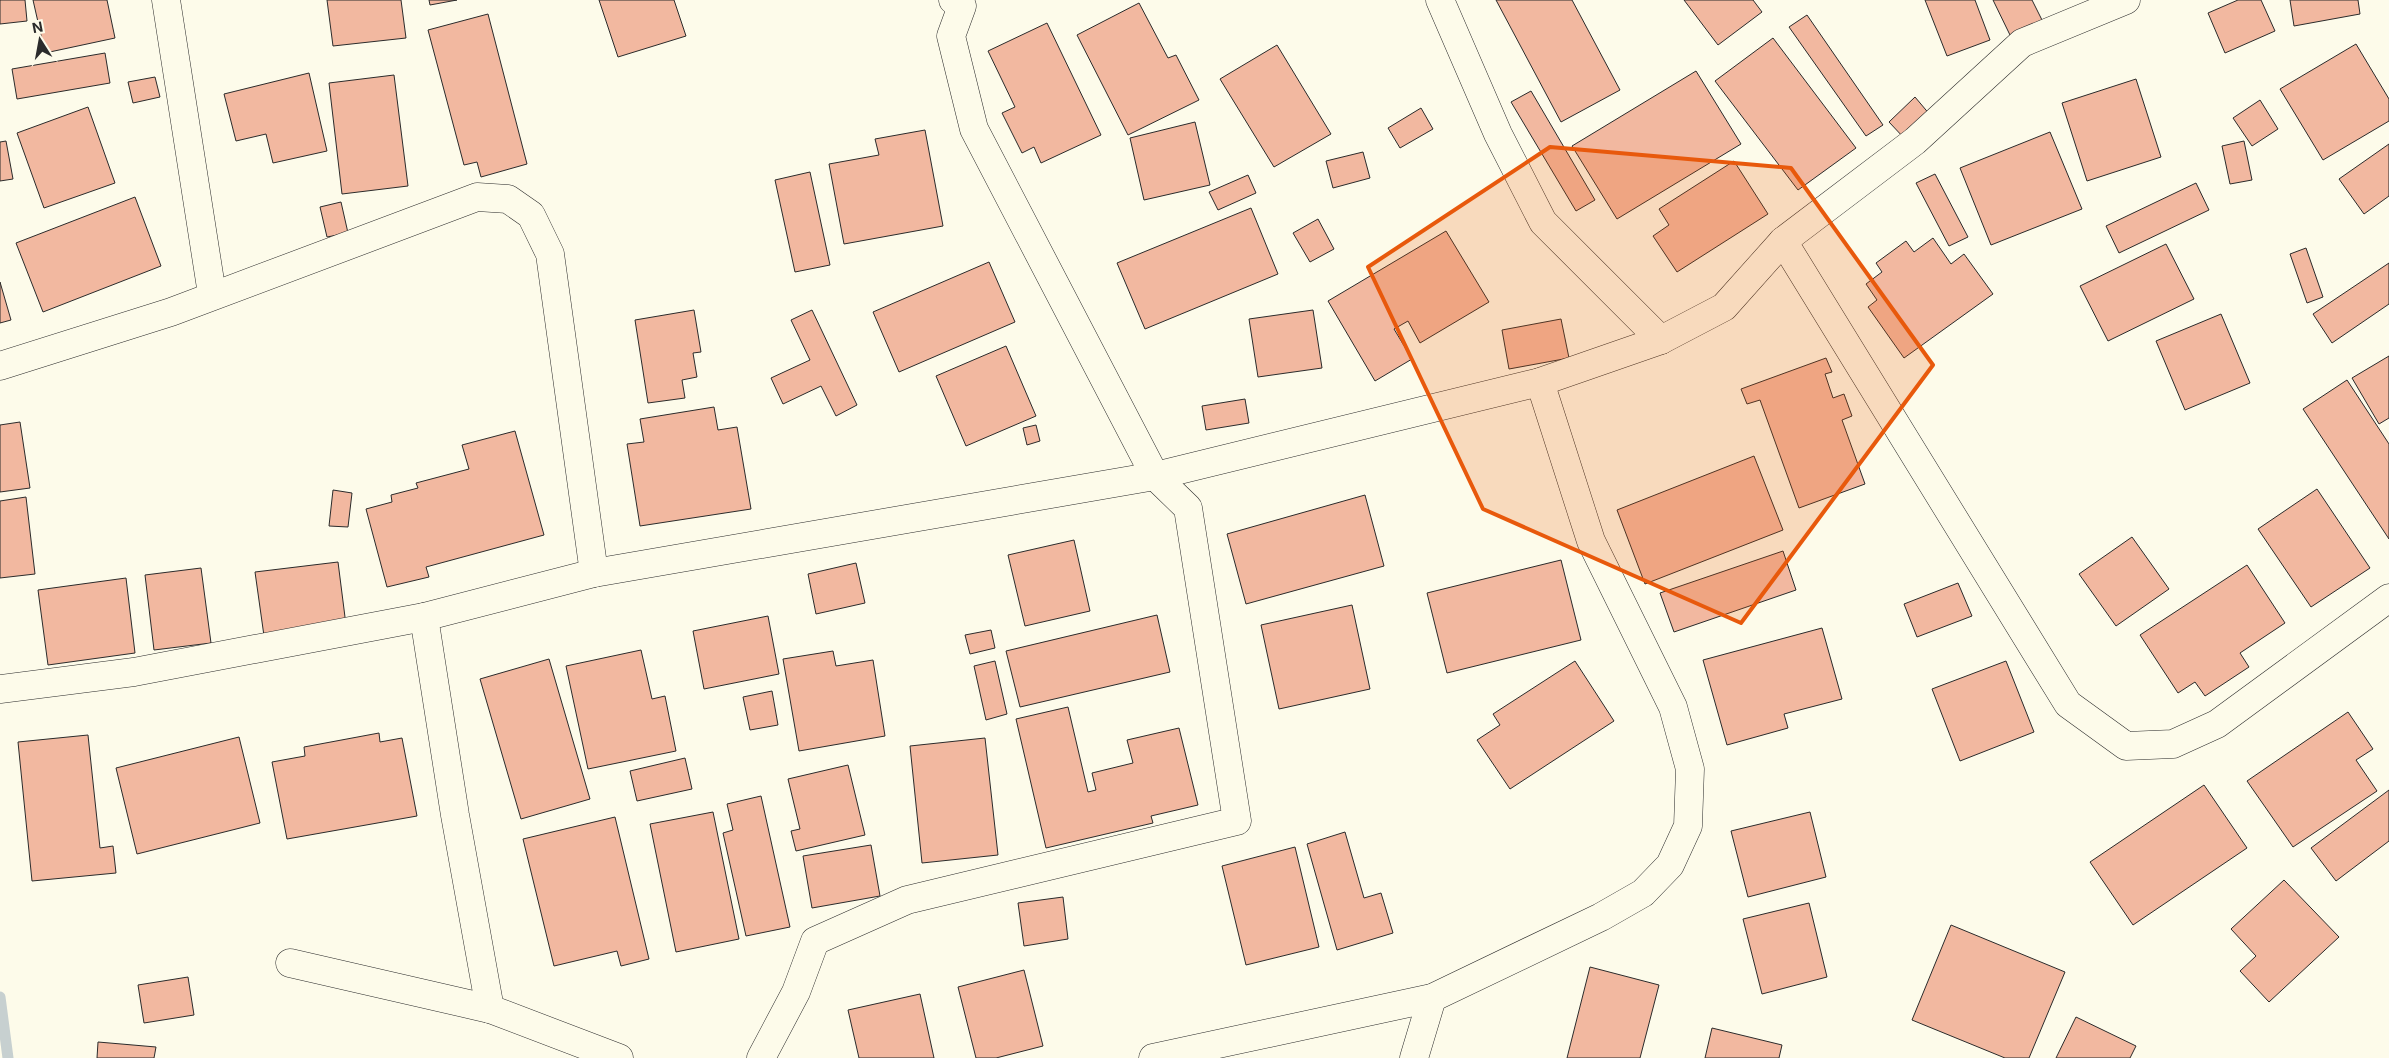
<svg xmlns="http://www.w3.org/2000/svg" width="2389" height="1058" viewBox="0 0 2389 1058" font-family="Inter,sans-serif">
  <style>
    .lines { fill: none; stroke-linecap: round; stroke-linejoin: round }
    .stream { stroke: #c7d0d0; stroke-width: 11 }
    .building { fill: #f2b8a0; stroke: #2b2b2b }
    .street-casing { stroke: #2b2b2b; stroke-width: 29 }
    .street { stroke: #fdfbea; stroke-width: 28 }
    .marked { fill: #e8590c; fill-opacity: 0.2; stroke: #e8590c; stroke-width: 4; stroke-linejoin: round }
  </style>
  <rect width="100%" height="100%" fill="#fdfbea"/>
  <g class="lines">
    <polyline class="stream" points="0,997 8,1058"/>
  </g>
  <g class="building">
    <polygon points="0,0 25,0 27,21 0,24"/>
    <polygon points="33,0 107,0 115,38 45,53"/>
    <polygon points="327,0 401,0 406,38 333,46"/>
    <polygon points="429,0 457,0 430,5"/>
    <polygon points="599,0 674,0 686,36 618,57"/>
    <polygon points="1496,0 1572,0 1620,90 1561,122"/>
    <polygon points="1684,0 1753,0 1762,12 1718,45"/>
    <polygon points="1925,0 1975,0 1990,40 1947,56"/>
    <polygon points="1993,0 2032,0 2042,20 2010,35"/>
    <polygon points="2238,0 2261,0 2275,31 2225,53 2208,13"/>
    <polygon points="2290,0 2358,0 2360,14 2294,26"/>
    <polygon points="1139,3 1168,58 1176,55 1199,100 1128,135 1077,35"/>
    <polygon points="488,14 527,164 481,177 477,162 464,165 428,30"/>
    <polygon points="1807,15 1883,125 1866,136 1789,27"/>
    <polygon points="1047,23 1101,135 1041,163 1034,147 1022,153 1002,113 1015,107 988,51"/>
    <polygon points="1773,38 1856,148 1798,190 1715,81"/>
    <polygon points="2356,44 2389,99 2389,121 2323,160 2280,89"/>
    <polygon points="1277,45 1331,134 1274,167 1220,79"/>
    <polygon points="105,53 110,83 17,99 12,69"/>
    <polygon points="1696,71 1741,144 1617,219 1572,146"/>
    <polygon points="309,73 327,151 273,163 266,134 236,141 224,94"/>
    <polygon points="394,75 408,186 342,194 329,83"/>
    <polygon points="155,77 160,97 133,103 128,82"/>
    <polygon points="2136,79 2161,157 2087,181 2062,103"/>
    <polygon points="1531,91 1595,200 1576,211 1511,102"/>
    <polygon points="1915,97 1931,116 1905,139 1889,122"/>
    <polygon points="2260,100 2278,129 2252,146 2233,118"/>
    <polygon points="88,107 115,183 44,208 17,133"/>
    <polygon points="1421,108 1433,129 1400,148 1388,128"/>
    <polygon points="1195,122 1210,185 1144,200 1130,138"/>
    <polygon points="925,130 943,226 844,244 829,164 879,155 875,139"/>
    <polygon points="2050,132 2082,209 1991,245 1960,168"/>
    <polygon points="6,141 13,179 0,181 0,142"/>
    <polygon points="2244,141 2252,180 2230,184 2222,146"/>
    <polygon points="2389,144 2389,196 2364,214 2339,179"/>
    <polygon points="1363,152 1370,178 1333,188 1326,161"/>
    <polygon points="1734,161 1768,214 1677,272 1653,236 1669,225 1659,209"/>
    <polygon points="810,172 830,265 795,272 775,180"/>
    <polygon points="1935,174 1968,237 1949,246 1916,183"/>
    <polygon points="1248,175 1256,193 1218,210 1209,192"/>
    <polygon points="2196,183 2209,210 2119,253 2106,226"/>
    <polygon points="135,197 161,266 43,312 16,243"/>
    <polygon points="341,202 348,233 327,237 320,207"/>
    <polygon points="1251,208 1278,274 1145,329 1117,263"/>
    <polygon points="1318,219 1334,249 1310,262 1293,233"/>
    <polygon points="1446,231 1489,302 1420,343 1408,321 1394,329 1412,359 1375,381 1328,301"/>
    <polygon points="1933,238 1951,264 1964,254 1993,294 1904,358 1868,307 1877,300 1866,284 1882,272 1876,263 1906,241 1914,252"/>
    <polygon points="2166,244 2194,299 2108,341 2080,286"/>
    <polygon points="2306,248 2323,297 2307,303 2290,254"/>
    <polygon points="989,262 1015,322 899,372 873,312"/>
    <polygon points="2389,263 2389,304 2332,343 2313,314"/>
    <polygon points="0,282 11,320 0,323"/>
    <polygon points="694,310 701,352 693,353 697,377 682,380 685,398 648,403 635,320"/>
    <polygon points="812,310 857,405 836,416 821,386 783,404 771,378 810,360 791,320"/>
    <polygon points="1313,310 1322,368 1258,377 1249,319"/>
    <polygon points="2221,314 2250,383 2185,410 2156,341"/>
    <polygon points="1561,319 1569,358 1509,369 1502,330"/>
    <polygon points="1006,346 1036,416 966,446 936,376"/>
    <polygon points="2389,356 2389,418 2379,424 2352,378"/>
    <polygon points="1826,358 1832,372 1825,374 1833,398 1844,394 1852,416 1842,420 1865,484 1799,508 1760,400 1747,404 1741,389"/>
    <polygon points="2347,380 2389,444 2389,539 2303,409"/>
    <polygon points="1245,399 1249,423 1206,430 1202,406"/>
    <polygon points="714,407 718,430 737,427 751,509 640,526 627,444 644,442 640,419"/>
    <polygon points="20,422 30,488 0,492 0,425"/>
    <polygon points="1036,425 1040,441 1027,445 1023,428"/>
    <polygon points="515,431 544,535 426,567 429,577 387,587 366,509 392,502 391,495 418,488 416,483 469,469 462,445"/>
    <polygon points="1754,456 1783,530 1645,584 1617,510"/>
    <polygon points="2317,489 2370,568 2311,607 2258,529"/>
    <polygon points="333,490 352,493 348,527 329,526"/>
    <polygon points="1365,495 1384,566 1246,604 1227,534"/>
    <polygon points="26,497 35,574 0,578 0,501"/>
    <polygon points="2132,537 2169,589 2116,626 2079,574"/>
    <polygon points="1074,540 1090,611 1025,626 1008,555"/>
    <polygon points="1783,551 1796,590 1674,632 1660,593"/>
    <polygon points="1561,560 1581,640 1447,673 1427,593"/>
    <polygon points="338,562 346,625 264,636 255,572"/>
    <polygon points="856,563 865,603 816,614 808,574"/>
    <polygon points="2247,565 2285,623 2240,653 2249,667 2205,696 2195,682 2178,693 2140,635"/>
    <polygon points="201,568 211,643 154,650 145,575"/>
    <polygon points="126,578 135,653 48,665 38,590"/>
    <polygon points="1958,583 1972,616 1917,637 1904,604"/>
    <polygon points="1352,605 1370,689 1279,709 1261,625"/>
    <polygon points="1157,615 1170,672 1020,707 1006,651"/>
    <polygon points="768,616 779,674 704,689 693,631"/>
    <polygon points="1822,628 1842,699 1784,714 1788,728 1727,745 1703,660"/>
    <polygon points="991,630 995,648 970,654 965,635"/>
    <polygon points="641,650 652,699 665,696 676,751 588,769 566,666"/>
    <polygon points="833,651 836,666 873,660 885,736 799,751 783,659"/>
    <polygon points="549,659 590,799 521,819 480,679"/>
    <polygon points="995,661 1007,714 986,720 974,666"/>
    <polygon points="1575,661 1614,721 1510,789 1477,740 1500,725 1493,714"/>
    <polygon points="2006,661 2034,732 1960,761 1932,689"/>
    <polygon points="772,691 778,725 750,730 743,697"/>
    <polygon points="1068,707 1088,792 1096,790 1092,773 1133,763 1127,740 1179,728 1198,805 1151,816 1153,823 1046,848 1016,719"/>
    <polygon points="2348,712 2373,749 2356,760 2377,791 2293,847 2247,781"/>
    <polygon points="379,733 380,742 402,738 417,816 287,839 272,762 305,756 304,747"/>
    <polygon points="88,735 100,848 113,846 116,873 32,881 18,742"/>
    <polygon points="239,737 260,823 137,854 116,768"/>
    <polygon points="985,738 998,855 922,863 910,746"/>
    <polygon points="685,758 692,789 637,801 630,771"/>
    <polygon points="848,765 865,835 796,851 791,831 800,829 788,779"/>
    <polygon points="2204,785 2247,848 2133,925 2090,862"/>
    <polygon points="2389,790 2389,841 2336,881 2311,848"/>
    <polygon points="761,796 790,927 746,936 723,833 733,830 727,804"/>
    <polygon points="713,812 739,939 676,952 650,824"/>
    <polygon points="1810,812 1826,877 1748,897 1731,831"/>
    <polygon points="615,817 649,959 621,966 617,951 554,966 523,839"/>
    <polygon points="1345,832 1364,898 1381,893 1393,933 1337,950 1307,844"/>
    <polygon points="871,845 880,896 812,908 803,856"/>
    <polygon points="1295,847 1319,947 1246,965 1222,866"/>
    <polygon points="2284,880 2339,937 2269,1002 2240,971 2256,956 2231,929"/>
    <polygon points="1063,897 1068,939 1024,946 1018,903"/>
    <polygon points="1809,903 1827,977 1762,994 1743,919"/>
    <polygon points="1951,925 2065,972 2029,1058 2005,1058 1912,1020"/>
    <polygon points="1590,967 1659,985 1640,1058 1567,1058"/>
    <polygon points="1024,970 1043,1046 996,1058 976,1058 958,987"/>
    <polygon points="188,977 194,1015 144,1023 138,985"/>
    <polygon points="920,994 934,1058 859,1058 848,1010"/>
    <polygon points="2076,1017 2136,1046 2130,1058 2056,1058"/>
    <polygon points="1712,1028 1782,1045 1779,1058 1705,1058"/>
    <polygon points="98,1042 156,1047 154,1058 97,1058"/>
  </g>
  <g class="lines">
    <g class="street-casing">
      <g id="street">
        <polyline points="166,0 212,294"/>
        <polyline points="1440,0 1498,134 1543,222 1661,340"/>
        <polyline points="1783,241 2068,704 2126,746 2173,744 2217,724 2389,598"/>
        <polyline points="0,366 171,312 477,197 508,199 531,215 550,254 594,573"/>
        <polyline points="424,617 455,815 490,1009"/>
        <polyline points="0,689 134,672 424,617 594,573 1155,476 1540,382 1661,340 1724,307 1783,241 1915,141 2022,43 2126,0"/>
        <polyline points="290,963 490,1009 619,1058"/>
        <polyline points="761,1058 796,992 815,941 907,900 1237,821 1188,508 1155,476 974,129 951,36 962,6 953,0"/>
        <polyline points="1153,1058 1432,998 1601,917 1643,893 1670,865 1688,826 1690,769 1673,707 1591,541 1540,382"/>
        <polyline points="1414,1058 1432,998"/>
      </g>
    </g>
    <use href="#street" class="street"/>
  </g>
  <path class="marked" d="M1550,147L1791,168L1933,365L1741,623L1483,509L1368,267Z"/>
  <g transform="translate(40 40) rotate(349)" stroke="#fdfbea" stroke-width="4" paint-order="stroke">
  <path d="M0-4L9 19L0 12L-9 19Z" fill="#2b2b2b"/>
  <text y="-8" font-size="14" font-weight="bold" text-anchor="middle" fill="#2b2b2b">N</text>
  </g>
</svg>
